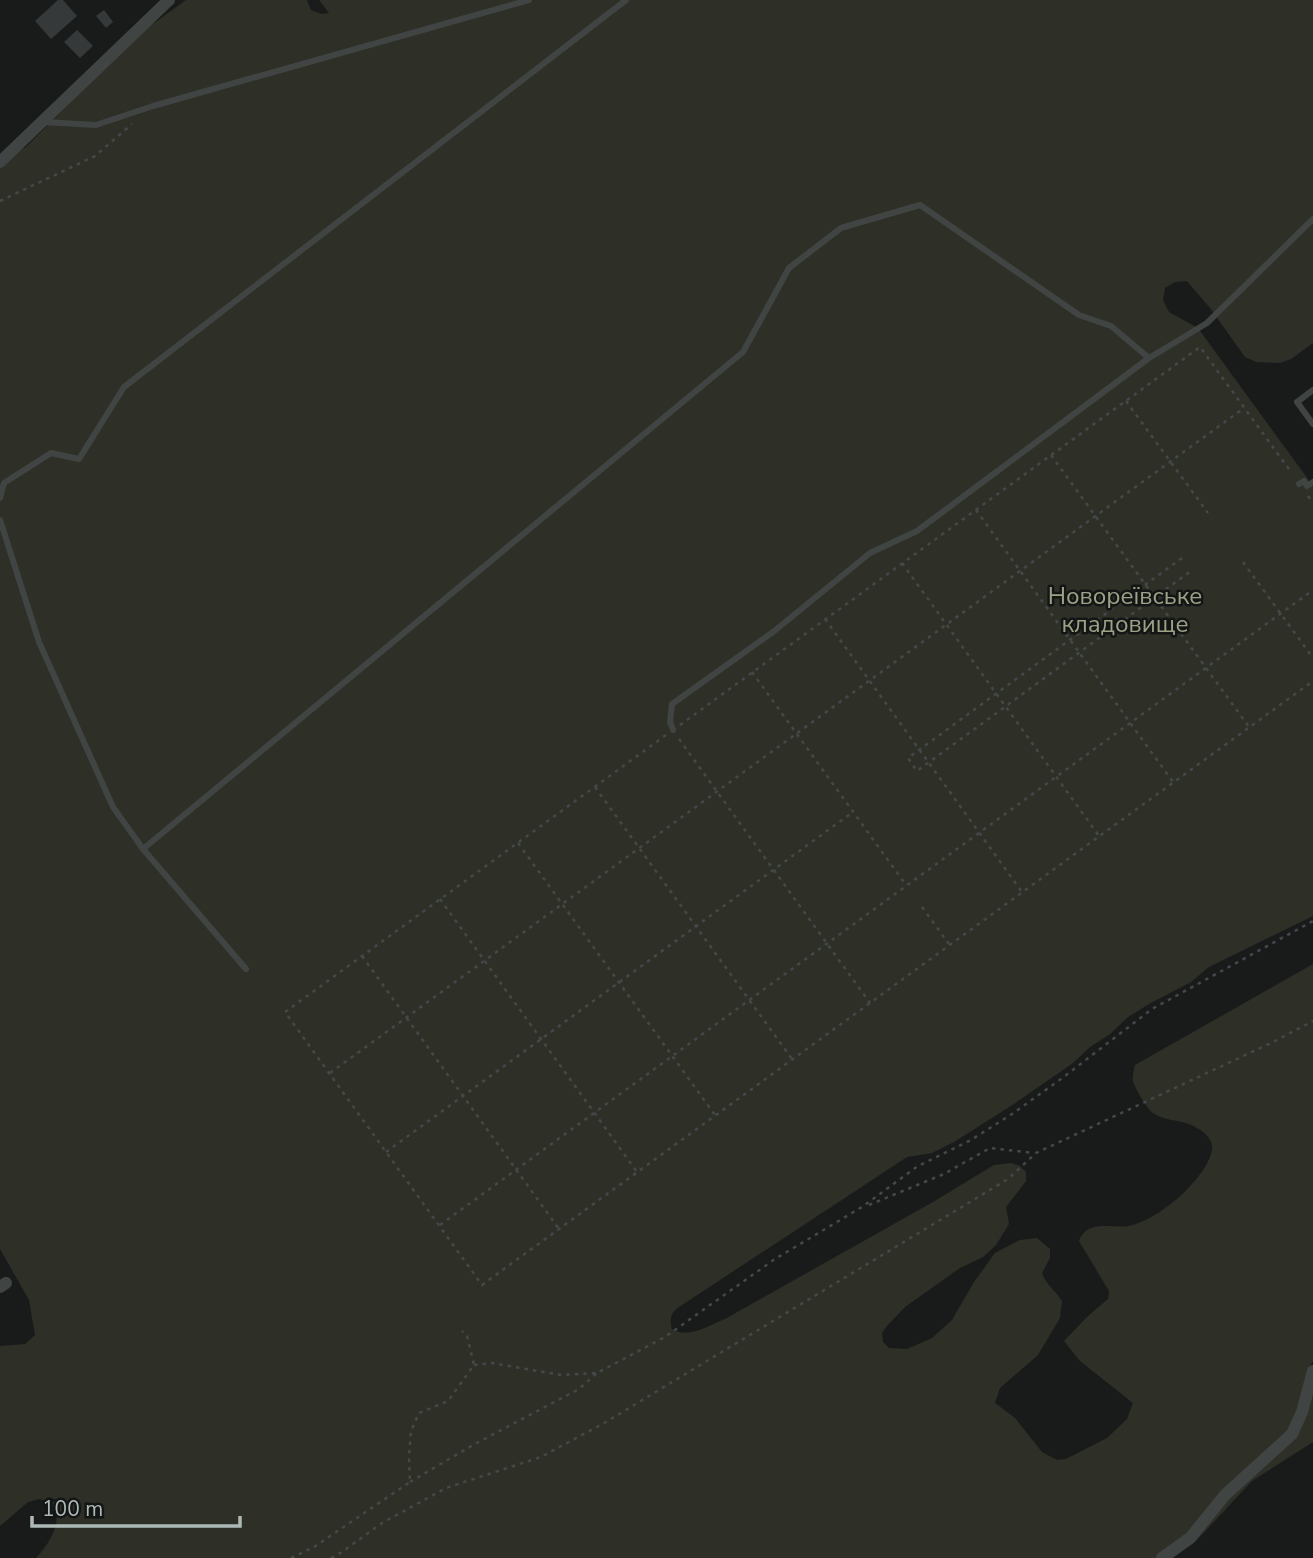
<svg xmlns="http://www.w3.org/2000/svg" width="1313" height="1558" viewBox="0 0 1313 1558" font-family="'Nunito Sans',sans-serif">
  <style>
    .green { fill: #2e3028 }
    .building { fill: #36393a }
    .lines { fill: none; stroke-linecap: round; stroke-linejoin: round }
    .path { stroke: #434848; stroke-width: 2.5; stroke-dasharray: 3.5 5; stroke-linecap: butt }
    .lane { stroke: #404544; stroke-width: 6 }
    .street { stroke: #404544; stroke-width: 12 }
    .labels { text-anchor: middle; dominant-baseline: central; stroke-width: 5; stroke-linejoin: round; paint-order: stroke }
    .park-label { font-size: 24px; fill: #9ca286; stroke: #141616 }
  </style>
  <rect width="100%" height="100%" fill="#191b1b"/>
  <path class="green" d="M186,0H307L311,10L322,14L329,13L319,0H1313V343L1291,359L1280,363L1256,362L1245,357L1210,308L1187,281L1175,282L1165,288L1163,300L1169,312L1198,328L1313,486V916L1209,967L1191,982L1149,1004L1128,1017L1110,1034L1090,1047L1073,1063L1014,1104L954,1142L932,1153L907,1157L679,1307C671,1313 669,1318 672,1329C688,1339 708,1326 725,1319L933,1202L994,1165L1011,1163L1020,1166L1026,1172V1181L1006,1207L1009,1224L996,1245L983,1257L960,1268L905,1307L887,1326L882,1333L883,1342L889,1348L907,1349L932,1338L952,1320L974,1282L995,1253L1020,1240L1037,1238L1050,1249V1258L1042,1273C1046,1285 1056,1291 1062,1301L1060,1318L1038,1355L1000,1388L995,1403L1015,1418L1042,1452L1057,1460L1066,1459L1107,1438L1127,1419L1133,1403L1080,1361L1064,1341L1088,1316L1108,1299L1109,1291L1079,1241C1089,1216 1117,1232 1136,1224C1151,1219 1166,1208 1178,1198C1190,1188 1214,1162 1212,1145C1210,1134 1198,1128 1189,1124C1178,1120 1162,1120 1153,1113C1147,1109 1135,1088 1133,1081C1132,1076 1134,1070 1135,1065L1313,964V1361L1309,1367L1313,1373V1442L1252,1481L1196,1541L1173,1558H36C46,1547 60,1528 56,1512C56,1508 53,1505 51,1502L39,1499L28,1502L0,1526V1346L25,1344L35,1335L29,1300L0,1249V163L26,147L139,34Z"/>
  <g class="building">
    <polygon points="58,0 63,0 77,16 51,39 35,21"/>
    <polygon points="104,10 113,22 106,28 96,16"/>
    <polygon points="77,30 93,46 80,58 64,42"/>
  </g>
  <g class="lines">
    <g class="path">
      <polyline points="0,201 95,156 132,124"/>
      <polyline points="1126,401 1208,513"/>
      <polyline points="1051,455 1249,727"/>
      <polyline points="1308,496 1313,503"/>
      <polyline points="976,510 1173,782"/>
      <polyline points="1182,558 908,758 917,771 1191,571"/>
      <polyline points="1243,562 1313,658"/>
      <polyline points="902,563 1099,836"/>
      <polyline points="825,619 1022,892"/>
      <polyline points="752,672 906,885"/>
      <polyline points="680,725 1200,347 1291,472"/>
      <polyline points="666,735 285,1012 482,1285 1313,681"/>
      <polyline points="679,739 870,1003"/>
      <polyline points="595,787 792,1059"/>
      <polyline points="518,843 715,1115"/>
      <polyline points="440,899 637,1172"/>
      <polyline points="922,907 949,944"/>
      <polyline points="362,956 559,1229"/>
      <polyline points="330,1073 1244,408"/>
      <polyline points="386,1152 853,812"/>
      <polyline points="869,1205 944,1174 990,1148 1034,1153"/>
      <polyline points="440,1225 1313,590"/>
      <polyline points="474,1365 492,1363 561,1375 597,1373 665,1337 775,1259 862,1207 918,1166 971,1140 1012,1114 1061,1079 1152,1009 1313,921"/>
      <polyline points="410,1482 473,1445 579,1389 597,1373"/>
      <polyline points="291,1558 314,1547 410,1482 409,1457 411,1431 419,1413 448,1401 474,1365 467,1336 462,1331"/>
      <polyline points="331,1558 342,1552 382,1523 446,1488 541,1457 606,1422 1008,1179 1036,1153 1271,1043 1313,1021"/>
    </g>
    <g class="lane">
      <polyline points="44,122 96,125 153,106 529,0"/>
      <polyline points="1149,358 1207,323 1313,219"/>
      <polyline points="1313,390 1297,402 1313,424"/>
      <polyline points="1299,484 1304,481 1307,486 1313,482"/>
      <polyline points="0,498 4,483 51,453 79,459 124,387 626,0"/>
      <polyline points="0,520 39,642 113,807 143,849 246,969"/>
      <polyline points="143,849 743,352 789,268 841,228 920,205 1079,315 1111,326 1149,358 917,531 870,553 773,632 672,704 670,722 673,730"/>
    </g>
    <g class="street">
      <polyline points="0,162 169,0"/>
      <polyline points="0,1287 6,1283"/>
      <polyline points="1162,1558 1190,1538 1225,1495 1292,1434 1302,1412 1313,1371"/>
    </g>
  </g>
  <g class="labels">
    <g class="park-label">
      <text x="1125" y="596">Новореївське<tspan x="1125" dy="28">кладовище</tspan></text>
    </g>
  </g>
  <path d="M32 1516v10h208v-10" fill="none" stroke="#adb9b7" stroke-width="3.5"/>
  <text x="42" y="1516" font-size="21" fill="#adb9b7" stroke="#141616" stroke-width="5" paint-order="stroke">100 m</text>
</svg>
